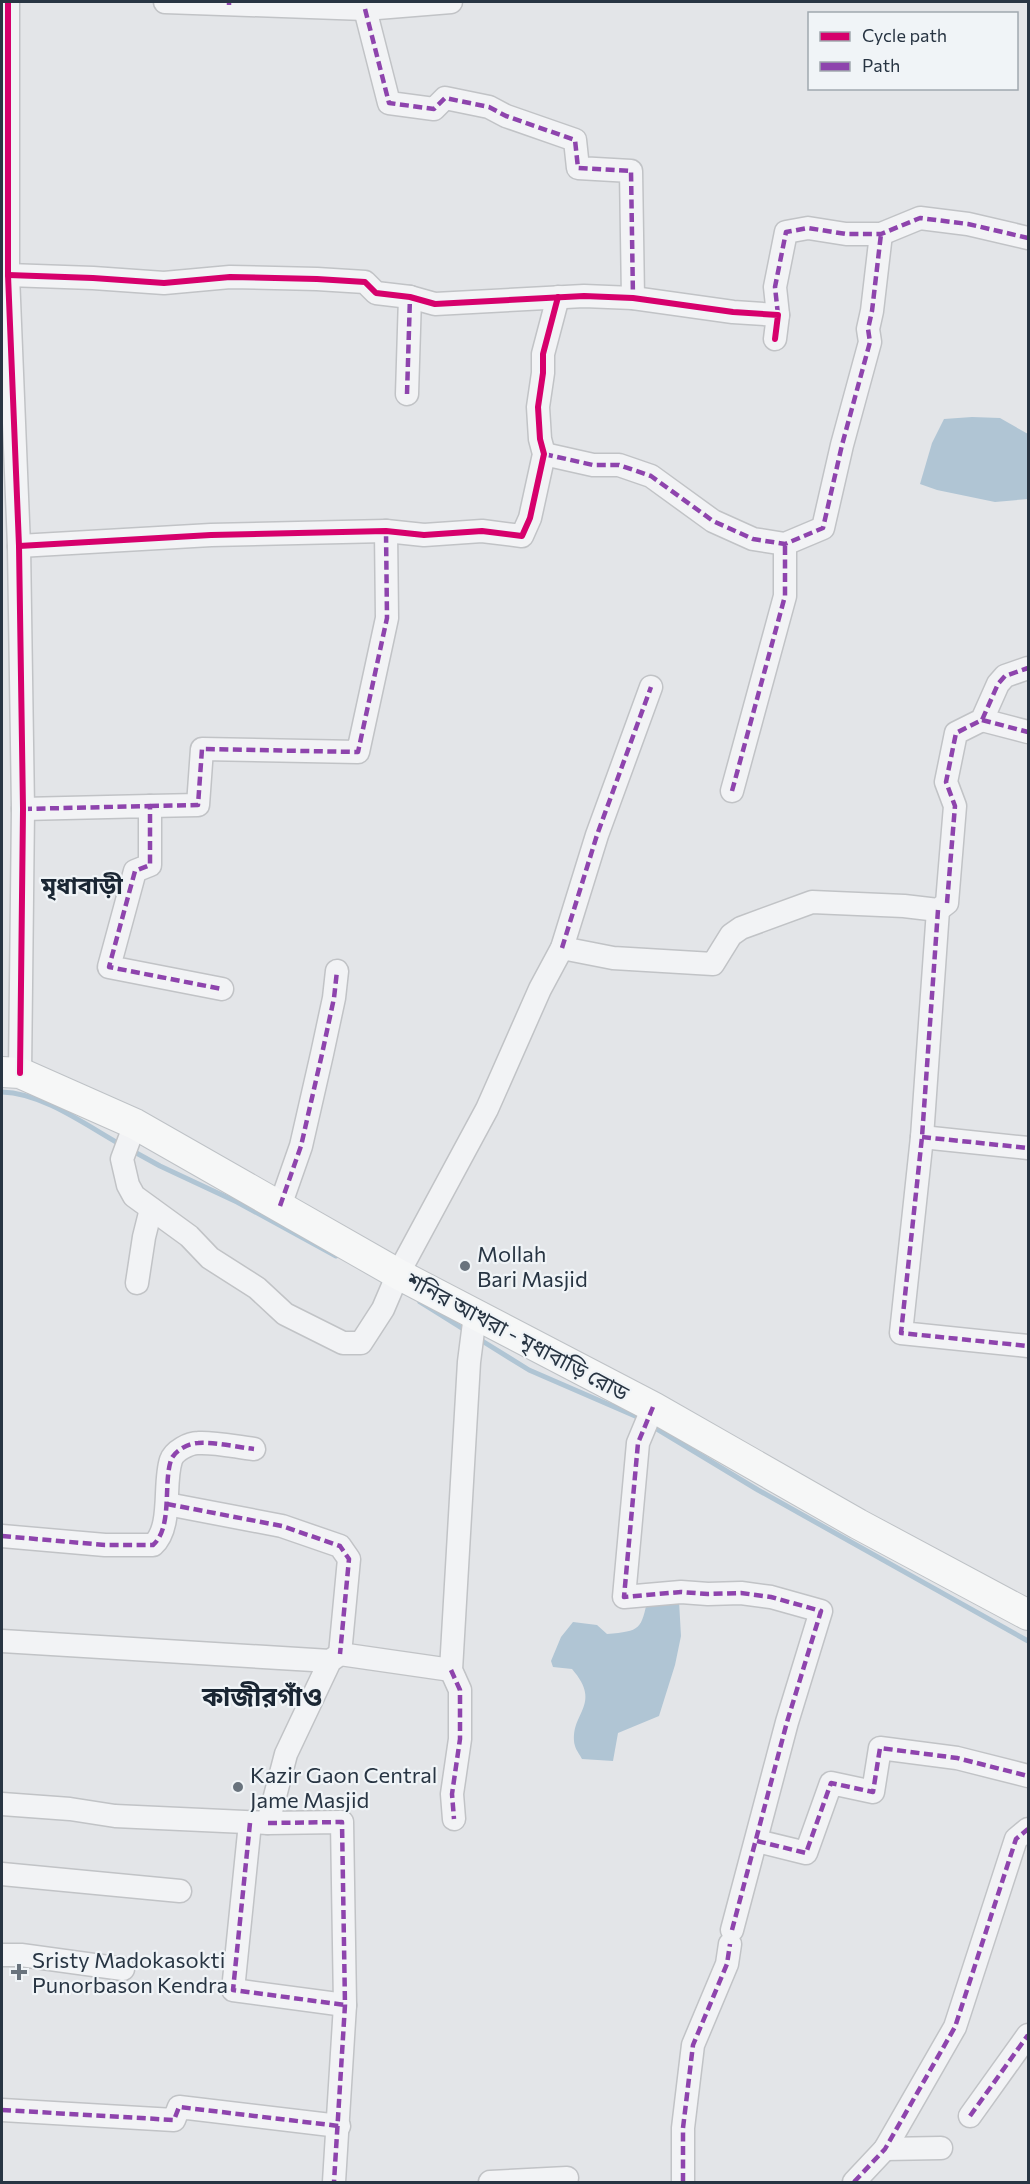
<svg xmlns="http://www.w3.org/2000/svg" width="1030" height="2184" viewBox="0 0 1030 2184" font-family="Commissioner,'Noto Sans Bengali',sans-serif">
  <style>
    .water { fill: #b0c5d4 }
    .lines { fill: none; stroke-linecap: round; stroke-linejoin: round }
    .stream { stroke: #b0c5d4; stroke-width: 5 }
    .minor-casing { stroke: #c1c3c6; stroke-width: 25 }
    .major-casing { stroke: #bec2c6; stroke-width: 32 }
    .minor { stroke: #f2f3f5; stroke-width: 22 }
    .major { stroke: #f6f7f7; stroke-width: 30 }
    .quiet { stroke: #8e44ad; stroke-width: 4.5; stroke-dasharray: 9 4.5; stroke-linecap: butt }
    .cycleway-casing { stroke: #f0f4f7; stroke-width: 10 }
    .cycleway { stroke: #d6006c; stroke-width: 6 }
    .poi-dot { fill: #69737d; stroke: #f0f4f7; stroke-width: 2 }
    .labels { text-anchor: middle; dominant-baseline: central; stroke-width: 4.5; stroke-linejoin: round; paint-order: stroke }
    .poi-label { font-size: 22px; fill: #283543; stroke: #f0f4f7; text-anchor: start }
    .street-label { font-size: 22px; fill: #283543; stroke: #f0f4f7 }
    .neighbourhood-label { font-size: 24px; font-weight: bold; fill: #1a2633; stroke: #f0f4f7 }
    .quarter-label { font-size: 26px; font-weight: bold; fill: #1a2633; stroke: #f0f4f7 }
  </style>
  <rect width="100%" height="100%" fill="#e3e5e8"/>
  <g class="water">
    <polygon points="972,417 1000,418 1028,434 1028,499 995,502 937,490 920,484 932,443 944,419"/>
    <path d="M648,1597L679,1601L681,1636L675,1665L659,1716L618,1733L613,1761L582,1759C580,1755 576,1750 575,1746C568,1713 604,1706 572,1669L553,1667L551,1661L561,1637L573,1622L597,1625L607,1634C641,1631 641,1630 648,1597Z"/>
  </g>
  <g class="lines">
    <g class="stream">
      <path d="M2,1092C43,1093 87,1126 123,1146"/>
      <polyline points="131,1150 160,1166 237,1202 336,1256"/>
      <polyline points="420,1302 468,1332"/>
      <polyline points="479,1339 529,1370 642,1419"/>
      <polyline points="652,1426 758,1490 1028,1641"/>
    </g>
    <g class="minor-casing">
      <g id="minor">
        <polyline points="8,2 8,275 19,546 23,809 20,1073"/>
        <polyline points="165,2 365,9 451,2"/>
        <polyline points="365,9 389,103 434,109 445,98 489,107 506,116 575,140 578,168 631,171 633,298"/>
        <polyline points="8,275 93,278 164,283 230,277 317,279 365,282 376,293 410,297 435,304 584,296 633,298 733,312 778,315 775,339"/>
        <polyline points="778,315 775,287 786,232 808,228 846,234 881,234 920,218 968,224 1028,238"/>
        <polyline points="407,394 410,297"/>
        <polyline points="544,454 593,465 619,465 651,476 713,521 753,539 785,544 823,528 842,445 870,342 868,329 872,311 881,234"/>
        <polyline points="19,546 211,535 386,531 424,535 482,531 522,536 530,518 544,454 540,439 538,407 543,373 543,354 558,297"/>
        <polyline points="982,720 1028,732"/>
        <polyline points="732,791 785,596 785,544"/>
        <polyline points="150,806 198,805 202,749 358,752 387,618 386,531"/>
        <polyline points="23,809 150,806 150,865 135,871 109,967 222,989"/>
        <polyline points="938,910 922,1137 901,1333 1028,1346"/>
        <polyline points="562,948 613,958 713,964 731,935 741,928 812,902 904,906 938,910 947,903 955,806 946,782 956,733 982,720 998,684 1005,676 1028,668"/>
        <polyline points="135,1124 122,1159 128,1185 134,1196 189,1236 210,1258 257,1288 285,1314 343,1343 361,1343 383,1309 398,1274 487,1109 540,989 562,948 597,835 651,687"/>
        <polyline points="922,1137 1028,1148"/>
        <polyline points="280,1206 301,1146 322,1054 334,998 337,971"/>
        <polyline points="137,1283 144,1237 151,1209"/>
        <polyline points="653,1407 638,1443 624,1597 681,1592 708,1594 741,1593 771,1597 821,1611 787,1722 732,1930"/>
        <polyline points="167,1504 282,1526 340,1546 349,1559 340,1654"/>
        <path d="M2,1536L105,1545H153C173,1527 163,1484 171,1460C174,1451 189,1443 198,1443C216,1442 236,1447 254,1449"/>
        <polyline points="2,1641 330,1661"/>
        <polyline points="2,1804 70,1809 115,1816 268,1823 286,1754 330,1661 340,1654 451,1670"/>
        <polyline points="454,1819 452,1794 460,1739 460,1690 451,1670 469,1362 475,1315"/>
        <polyline points="250,1823 233,1990 345,2005"/>
        <polyline points="268,1823 342,1822 345,2005 334,2182"/>
        <polyline points="757,1841 806,1853 831,1783 873,1792 880,1748 957,1758 1028,1776"/>
        <polyline points="2,1874 180,1891"/>
        <polyline points="2,1955 21,1955 123,1969"/>
        <polyline points="2,2110 174,2120 179,2107 339,2126"/>
        <polyline points="970,2116 1028,2035"/>
        <polyline points="885,2149 941,2148"/>
        <polyline points="490,2182 567,2178"/>
        <polyline points="683,2182 683,2128 693,2045 727,1964 730,1944"/>
        <polyline points="854,2182 885,2149 955,2027 1016,1839 1028,1829"/>
      </g>
    </g>
    <g class="major-casing">
      <polyline id="major" points="2,1072 20,1073 135,1124 398,1274 653,1407 858,1524 1028,1615"/>
    </g>
    <use href="#minor" class="minor"/>
    <use href="#major" class="major"/>
    <g class="quiet">
      <polyline points="229,5 229,2"/>
      <polyline points="365,9 389,103 434,109 445,98 489,107 506,116 575,140 578,168 631,171 633,298"/>
      <polyline points="778,315 775,287 786,232 808,228 846,234 881,234 920,218 968,224 1028,238"/>
      <polyline points="407,394 410,297"/>
      <polyline points="544,454 593,465 619,465 651,476 713,521 753,539 785,544 823,528 842,445 870,342 868,329 872,311 881,234"/>
      <polyline points="982,720 1028,732"/>
      <polyline points="732,791 785,596 785,544"/>
      <polyline points="150,806 198,805 202,749 358,752 387,618 386,531"/>
      <polyline points="23,809 150,806 150,865 135,871 109,967 222,989"/>
      <polyline points="947,903 955,806 946,782 956,733 982,720 998,684 1005,676 1028,668"/>
      <polyline points="938,910 922,1137 901,1333 1028,1346"/>
      <polyline points="562,948 597,835 651,687"/>
      <polyline points="922,1137 1028,1148"/>
      <polyline points="280,1206 301,1146 322,1054 334,998 337,971"/>
      <polyline points="653,1407 638,1443 624,1597 681,1592 708,1594 741,1593 771,1597 821,1611 787,1722 732,1930"/>
      <polyline points="167,1504 282,1526 340,1546 349,1559 340,1654"/>
      <path d="M2,1536L105,1545H153C173,1527 163,1484 171,1460C174,1451 189,1443 198,1443C216,1442 236,1447 254,1449"/>
      <polyline points="451,1670 460,1690 460,1739 452,1794 454,1819"/>
      <polyline points="250,1823 233,1990 345,2005"/>
      <polyline points="268,1823 342,1822 345,2005 334,2182"/>
      <polyline points="757,1841 806,1853 831,1783 873,1792 880,1748 957,1758 1028,1776"/>
      <polyline points="2,2110 174,2120 179,2107 339,2126"/>
      <polyline points="970,2116 1028,2035"/>
      <polyline points="683,2182 683,2128 693,2045 727,1964 730,1944"/>
      <polyline points="854,2182 885,2149 955,2027 1016,1839 1028,1829"/>
    </g>
    <g class="cycleway-casing">
      <g id="cycleway">
        <polyline points="8,2 8,275 19,546 23,809 20,1073"/>
        <polyline points="8,275 93,278 164,283 230,277 317,279 365,282 376,293 410,297 435,304 584,296 633,298 733,312 778,315 775,339"/>
        <polyline points="19,546 211,535 386,531 424,535 482,531 522,536 530,518 544,454 540,439 538,407 543,373 543,354 558,297"/>
      </g>
    </g>
    <use href="#cycleway" class="cycleway"/>
  </g>
  <g class="poi-dot">
    <circle cx="465" cy="1266" r="6"/>
    <circle cx="238" cy="1787" r="6"/>
    <path d="M16 1963h6v6h6v6h-6v6h-6v-6h-6v-6h6z"/>
  </g>
  <g class="labels">
    <g class="poi-label">
      <text x="477" y="1253">Mollah<tspan x="477" dy="25">Bari Masjid</tspan></text>
      <text x="250" y="1774">Kazir Gaon Central<tspan x="250" dy="25">Jame Masjid</tspan></text>
      <text x="32" y="1959">Sristy Madokasokti<tspan x="32" dy="25">Punorbason Kendra</tspan></text>
    </g>
    <g class="street-label">
      <text transform="translate(518 1336) rotate(28)">শনির আখরা - মৃধাবাড়ি রোড</text>
    </g>
    <g class="neighbourhood-label">
      <text x="82" y="884">মৃধাবাড়ী</text>
    </g>
    <g class="quarter-label">
      <text x="262" y="1695">কাজীরগাঁও</text>
    </g>
  </g>
  <rect width="1030" height="2184" fill="none" stroke="#283543" stroke-width="6"/>
  <rect x="808" y="12" width="210" height="78" fill="#f0f4f7" stroke="#a0a8af" stroke-width="1.5"/>
  <rect x="820" y="32" width="30" height="9" fill="#d6006c" stroke="#a0a8af" stroke-width="1.5"/>
  <text x="862" y="42" font-size="18" fill="#283543">Cycle path</text>
  <rect x="820" y="62" width="30" height="9" fill="#8e44ad" stroke="#a0a8af" stroke-width="1.5"/>
  <text x="862" y="72" font-size="18" fill="#283543">Path</text>
</svg>
